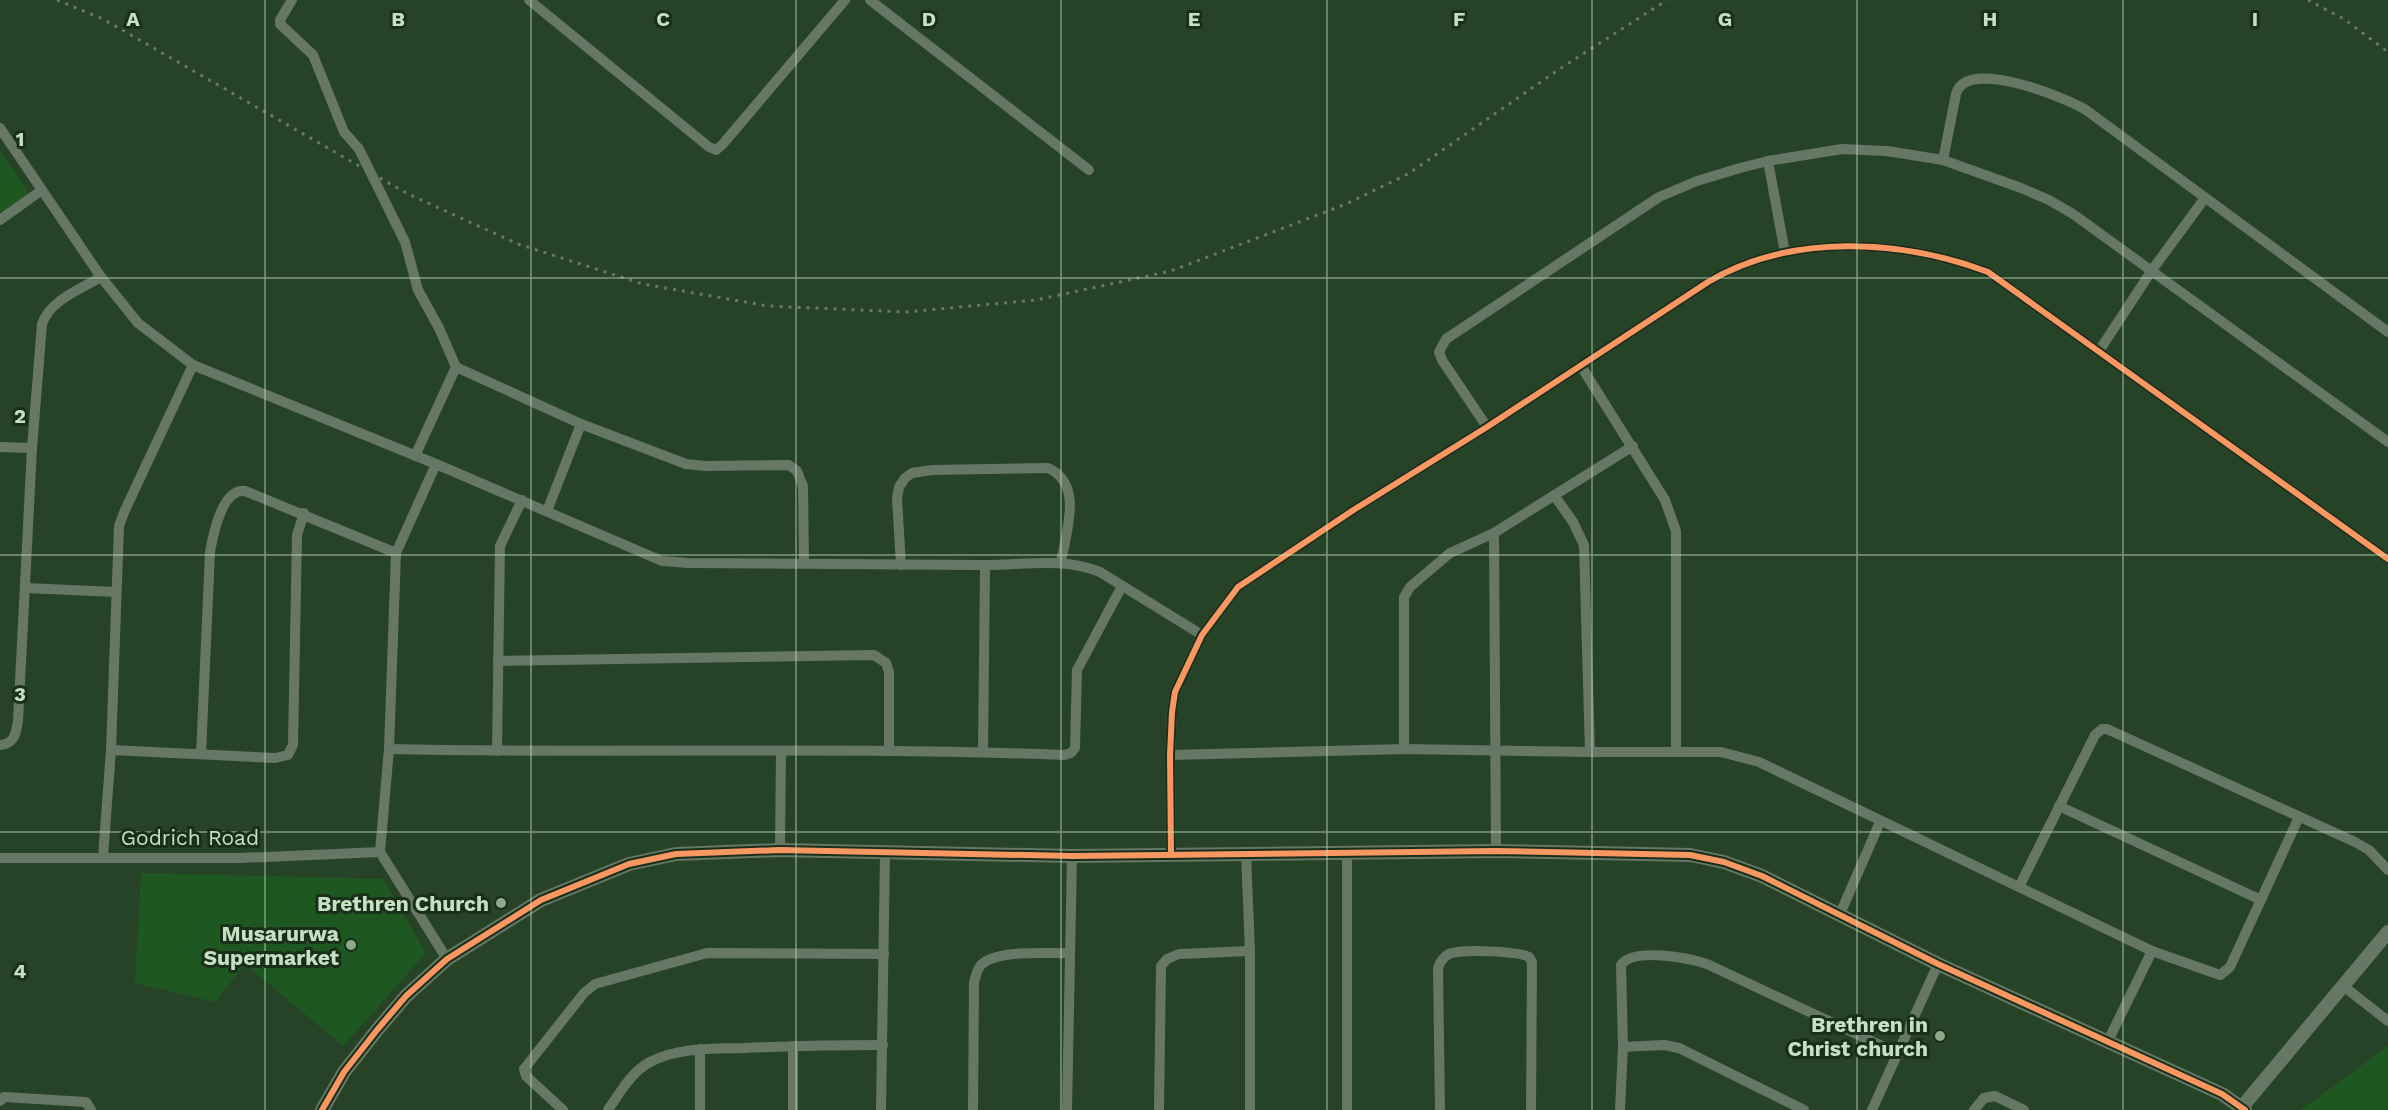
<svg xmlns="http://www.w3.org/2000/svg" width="2388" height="1110" viewBox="0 0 2388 1110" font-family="'Work Sans',sans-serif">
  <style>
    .built { fill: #1f5721 }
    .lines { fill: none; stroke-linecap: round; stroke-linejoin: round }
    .minor { stroke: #676; stroke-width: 10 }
    .tertiary { stroke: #676; stroke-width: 14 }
    .rail { stroke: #667965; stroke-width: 3; stroke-dasharray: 3 6; stroke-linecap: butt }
    .cycleway-casing { stroke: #192f19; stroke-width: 10 }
    .cycleway { stroke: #f99763; stroke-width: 6 }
    .grid { fill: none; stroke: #c5e0c3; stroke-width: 1.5; stroke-opacity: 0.55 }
    .poi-dot { fill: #8ea98c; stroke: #192f19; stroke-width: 2 }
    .labels { text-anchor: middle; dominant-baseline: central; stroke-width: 6; stroke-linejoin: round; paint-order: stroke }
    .street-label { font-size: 21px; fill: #c5e0c3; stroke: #192f19 }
    .poi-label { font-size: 21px; font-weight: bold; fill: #c5e0c3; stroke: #192f19; text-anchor: end }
    .grid-label { font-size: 20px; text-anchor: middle; font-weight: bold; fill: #c5e0c3; stroke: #192f19; stroke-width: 6; stroke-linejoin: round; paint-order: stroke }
  </style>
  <rect width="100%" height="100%" fill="#274327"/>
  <g class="built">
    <polygon points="0,151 30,195 0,218"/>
    <polygon points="141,873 383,879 426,953 343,1046 245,964 215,1002 135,983"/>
    <polygon points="2388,1046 2388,1110 2301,1110"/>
  </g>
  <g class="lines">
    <g class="minor">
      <polyline points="292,0 280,20 280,24 313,55 344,132 359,149 405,242 418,290 439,328 456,367"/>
      <polyline points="529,0 709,147 716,150 722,145 845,0"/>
      <polyline points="870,0 1089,170"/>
      <path d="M0,128L101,277L138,323L193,365L436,464L662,561L688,563C785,563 882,564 979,565C1020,566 1061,556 1100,572L1202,635"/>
      <path d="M1943,160L1956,94C1966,57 2065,97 2086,110L2388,332"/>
      <polyline points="1768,161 1785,253"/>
      <polyline points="0,220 42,190"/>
      <polyline points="2099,351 2152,270 2205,198"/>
      <polyline points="1581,366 1665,500 1676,531 1676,751"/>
      <polyline points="1487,427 1442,360 1439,352 1446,339 1659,197 1697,181 1740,168 1768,161 1842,149 1887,151 1943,160 2021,188 2049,200 2073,214 2388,442"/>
      <polyline points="0,447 32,448"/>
      <polyline points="415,456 456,367 581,424 686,464 705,466 789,465 797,471 803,486 804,563"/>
      <polyline points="436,464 396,553 389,749 380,852 447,959"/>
      <polyline points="1554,495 1573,522 1584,545 1590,752"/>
      <polyline points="547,511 581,424"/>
      <polyline points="1494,533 1496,851"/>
      <path d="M901,565L897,498L899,487L905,478L912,473L932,470L1048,468C1084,484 1066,532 1061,562"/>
      <polyline points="26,588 116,592"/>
      <polyline points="498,661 874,655 886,663 889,672 889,751"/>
      <path d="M0,745C14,744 16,734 18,721L32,448L42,324C50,300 81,289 101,277"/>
      <path d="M389,749C614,754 839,746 1064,755L1071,753L1075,748L1077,670L1122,586"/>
      <polyline points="1404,749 1404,597 1410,587 1450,553 1494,533 1633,446"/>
      <polyline points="111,750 275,758 288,755 293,745 297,535 304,513"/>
      <polyline points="497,751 500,546 522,500"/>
      <polyline points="983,752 985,565"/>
      <path d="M201,754L210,552C213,535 222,488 245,491L396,553"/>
      <polyline points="1170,755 1404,749 1590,752 1721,752 1759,762 2152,951 2220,975 2230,967 2299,817"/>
      <polyline points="2059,806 2261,900"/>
      <polyline points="780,850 781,751"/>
      <polyline points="1246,854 1250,951 1250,1110"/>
      <path d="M1171,855L1170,755L1172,712L1175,692L1202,635L1238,587L1355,509L1487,427L1708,282C1791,233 1901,239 1988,272L2388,559"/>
      <polyline points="103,857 111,750 119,526 125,510 193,365"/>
      <polyline points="0,858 240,858 380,852"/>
      <polyline points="2019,887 2095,735 2102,729 2107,729 2355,842 2369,850 2388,870"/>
      <polyline points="1840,914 1880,822"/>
      <polyline points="2342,985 2388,1021"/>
      <polyline points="2108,1041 2152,951"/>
      <polyline points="1623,1047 1664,1045 1679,1048 1804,1110"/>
      <polyline points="700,1049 700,1110"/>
      <polyline points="0,1101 4,1097 86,1102 91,1110"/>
      <polyline points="563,1110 526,1076 524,1069 584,993 595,984 707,953 884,954"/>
      <path d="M608,1110C620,1093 631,1072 650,1062C679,1047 714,1049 745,1048C791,1046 837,1045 883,1045"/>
      <polyline points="793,1110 793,1046"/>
      <polyline points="881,1110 885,853"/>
      <path d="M973,1110L974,982C976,976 977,969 981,965C997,949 1047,954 1069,953"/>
      <polyline points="1067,1110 1072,856"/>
      <polyline points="1159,1110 1161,966 1167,959 1179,954 1250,951"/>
      <polyline points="1347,1110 1347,853"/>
      <path d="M1440,1110L1438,968C1440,962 1443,957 1449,954C1462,949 1517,951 1529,957L1532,962L1531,1110"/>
      <path d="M1620,1110L1623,1047L1621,965C1633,947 1689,958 1707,964L1899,1054"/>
      <polyline points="1872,1110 1938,964"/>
      <polyline points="1974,1110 1984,1098 1995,1096 2024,1110"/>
    </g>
    <g class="tertiary">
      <polyline points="2242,1107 2388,932"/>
      <polyline points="322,1110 344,1072 377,1030 406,996 447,959 541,900 629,864 676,854 780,850 1072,856 1496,851 1690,855 1724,862 1762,876 1938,964 2222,1094 2245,1110"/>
    </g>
    <g class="rail">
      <polyline points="57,0 103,19 408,194 518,244 643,284 768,306 906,312 1036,300 1171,271 1346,204 1408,174 1561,68 1667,0"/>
      <polyline points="2308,0 2344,19 2388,52"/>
    </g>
    <g class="cycleway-casing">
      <g id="cycleway">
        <path d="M1171,855L1170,755L1172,712L1175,692L1202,635L1238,587L1355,509L1487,427L1708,282C1791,233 1901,239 1988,272L2388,559"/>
        <polyline points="322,1110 344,1072 377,1030 406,996 447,959 541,900 629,864 676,854 780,850 1072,856 1496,851 1690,855 1724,862 1762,876 1938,964 2222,1094 2245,1110"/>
      </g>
    </g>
    <use href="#cycleway" class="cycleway"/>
  </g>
  <path class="grid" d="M265,0V1110M531,0V1110M796,0V1110M1061,0V1110M1327,0V1110M1592,0V1110M1857,0V1110M2123,0V1110M0,278H2388M0,555H2388M0,832H2388"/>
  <g class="poi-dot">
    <circle cx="501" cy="903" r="6"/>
    <circle cx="351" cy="945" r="6"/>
    <circle cx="1940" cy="1036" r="6"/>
  </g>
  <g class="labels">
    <g class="street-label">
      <text x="190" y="837">Godrich Road</text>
    </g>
    <g class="poi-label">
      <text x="489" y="903">Brethren Church</text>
      <text x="339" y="933">Musarurwa<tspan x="339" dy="24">Supermarket</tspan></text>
      <text x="1928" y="1024">Brethren in<tspan x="1928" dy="24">Christ church</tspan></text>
    </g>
  </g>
  <g class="grid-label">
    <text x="133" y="26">A</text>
    <text x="398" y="26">B</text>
    <text x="663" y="26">C</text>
    <text x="929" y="26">D</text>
    <text x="1194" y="26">E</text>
    <text x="1459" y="26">F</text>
    <text x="1725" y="26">G</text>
    <text x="1990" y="26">H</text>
    <text x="2255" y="26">I</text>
    <text x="20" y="146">1</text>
    <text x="20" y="423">2</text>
    <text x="20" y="701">3</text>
    <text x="20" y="978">4</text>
  </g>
</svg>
